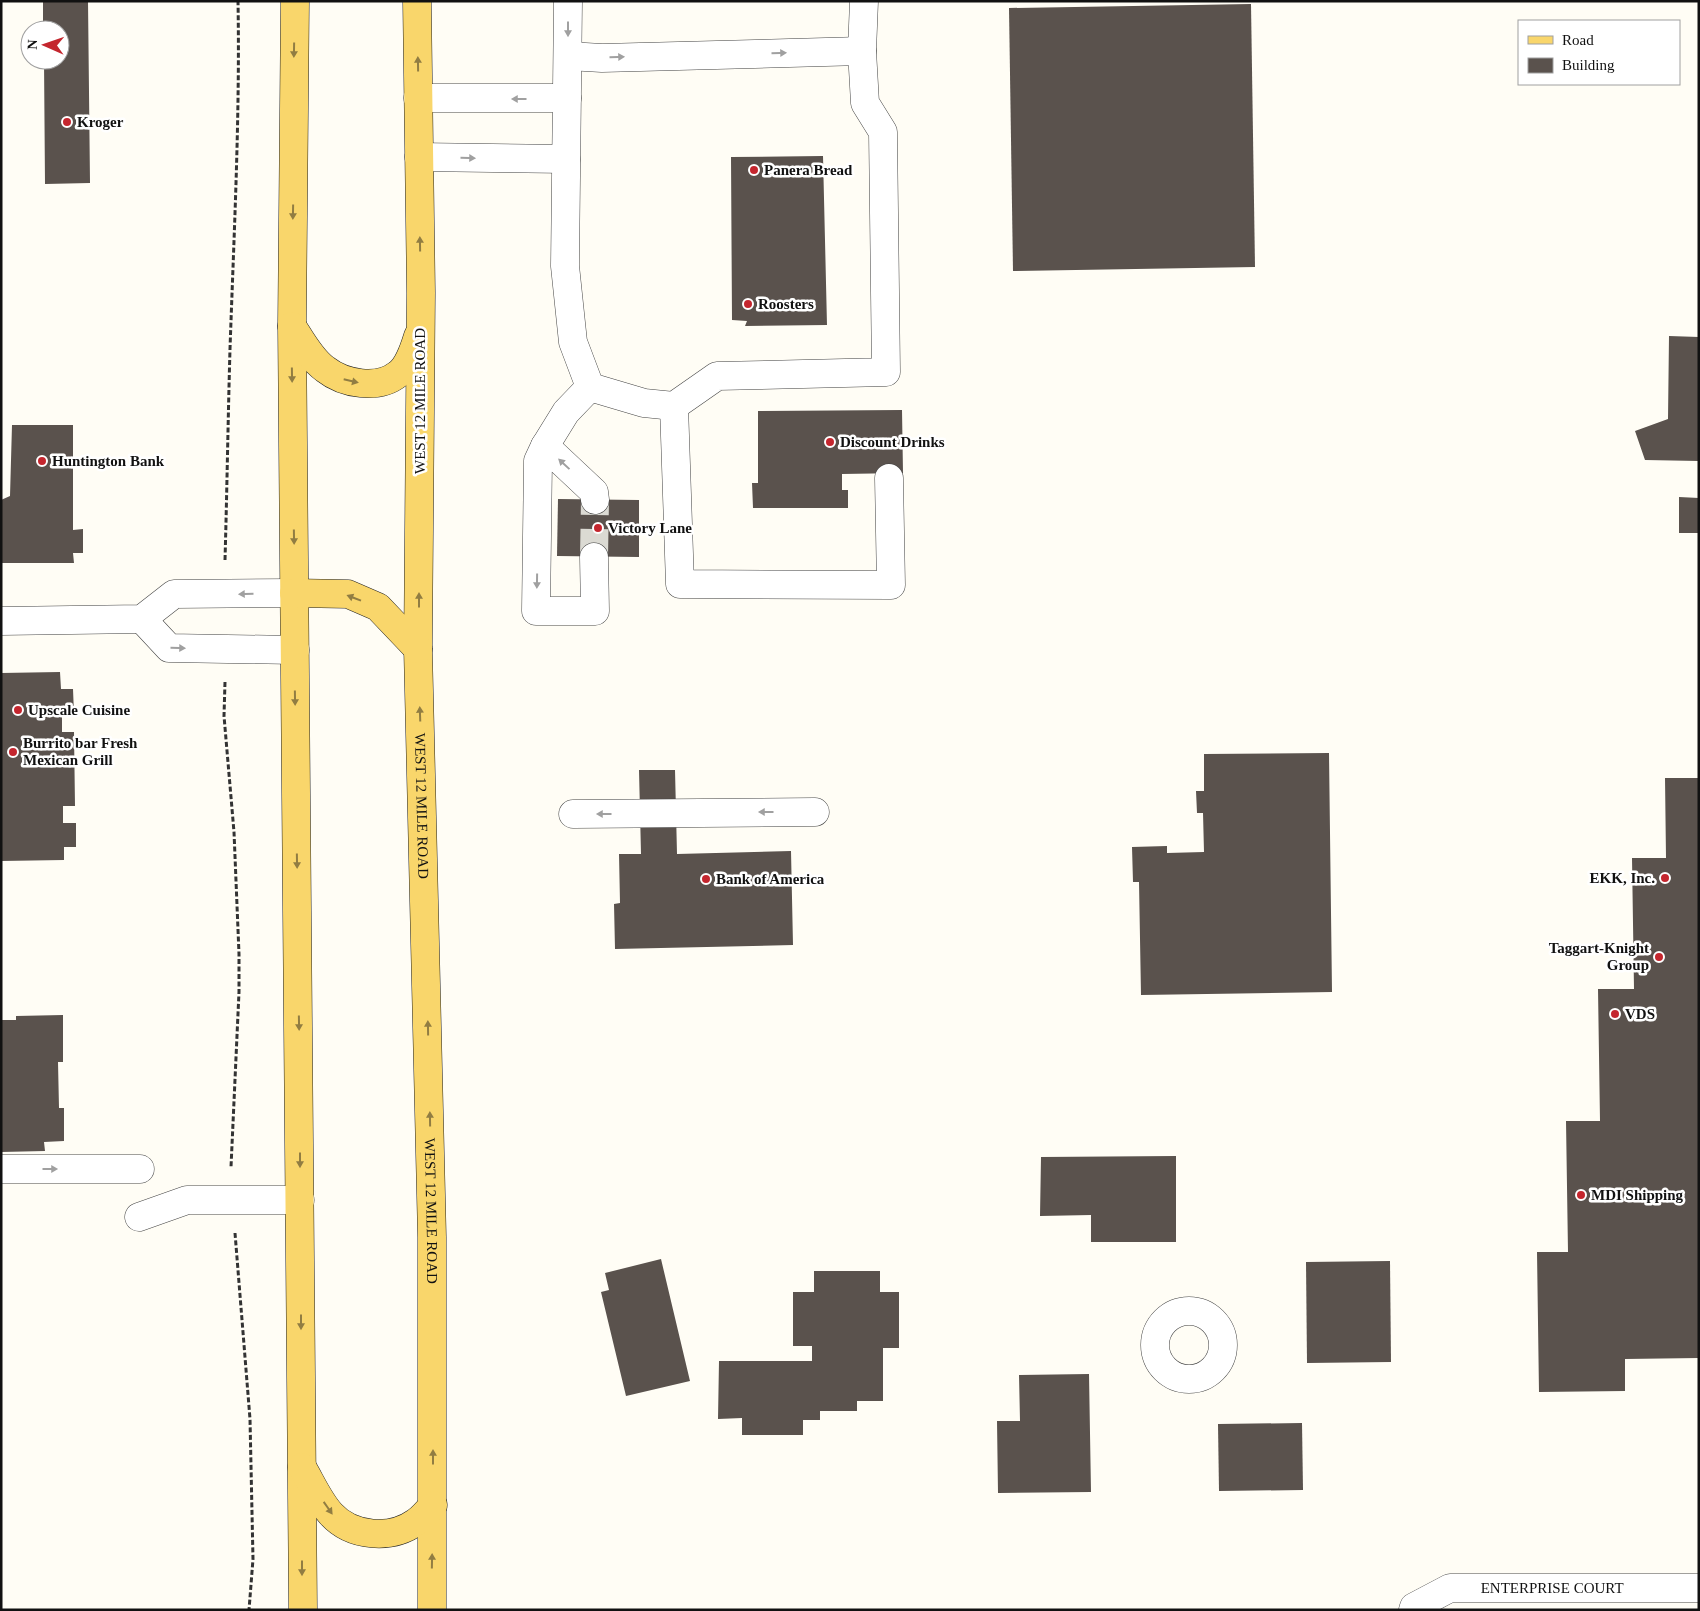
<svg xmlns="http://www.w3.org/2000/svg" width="1700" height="1611" viewBox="0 0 1700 1611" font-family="Georgia,serif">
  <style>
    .building { fill: #5a524d }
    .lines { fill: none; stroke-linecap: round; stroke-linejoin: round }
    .minor-tunnel { stroke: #dbdad3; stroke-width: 28; stroke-dasharray: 28 14; stroke-linecap: butt }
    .minor-casing { stroke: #444; stroke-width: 29 }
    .major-casing { stroke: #222; stroke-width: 29 }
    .path { stroke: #333; stroke-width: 3; stroke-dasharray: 5 2.5; stroke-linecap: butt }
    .minor { stroke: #fff; stroke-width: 28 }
    .major { stroke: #f9d66b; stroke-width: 28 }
    .oneway { fill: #a0a0a0 }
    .oneway2 { fill: #917d42 }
    .poi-dot { fill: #c4262e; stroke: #fff; stroke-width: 2 }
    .labels { text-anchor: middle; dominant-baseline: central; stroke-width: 5; stroke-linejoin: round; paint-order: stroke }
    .poi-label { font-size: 15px; font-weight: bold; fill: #111; stroke: #fff; text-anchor: start }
    .street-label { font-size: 15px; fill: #111; stroke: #fff }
  </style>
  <rect width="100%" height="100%" fill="#fffdf5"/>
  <g class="building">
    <polygon points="43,1 88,1 90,183 45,184 44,60 60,60 60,30 43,30"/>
    <polygon points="1251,4 1255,267 1013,271 1009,8"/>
    <polygon points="823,156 827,325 745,326 747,321 732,320 731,157"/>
    <polygon points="1669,336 1699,337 1699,461 1645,460 1635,431 1668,419"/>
    <polygon points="902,410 903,473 842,474 842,490 848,490 848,508 753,508 752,483 758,483 758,411"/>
    <polygon points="12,425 73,425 73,530 83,529 83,553 73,553 74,563 1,563 1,500 10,496"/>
    <polygon points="1679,497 1699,498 1699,533 1679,533"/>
    <polygon points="558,499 639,500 639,557 557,556"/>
    <polygon points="60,672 61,689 73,689 74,714 62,714 62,732 74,732 75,806 63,806 63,823 76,823 76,847 64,847 64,860 1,861 1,673"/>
    <polygon points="1329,753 1332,992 1141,995 1139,882 1133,882 1132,847 1167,846 1167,853 1204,852 1203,813 1197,813 1196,791 1204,791 1204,754"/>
    <polygon points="639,770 675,770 677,854 791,851 793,945 615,949 614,904 620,903 619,854 641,854"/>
    <polygon points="1665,778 1699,778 1699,1358 1625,1359 1625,1391 1539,1392 1537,1252 1568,1252 1566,1121 1600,1121 1598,989 1634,989 1632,858 1666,858"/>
    <polygon points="63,1015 63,1062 58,1062 59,1108 64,1108 64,1141 44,1142 45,1151 1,1152 1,1020 16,1020 16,1016"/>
    <polygon points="1176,1156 1176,1242 1091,1242 1091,1215 1040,1216 1041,1157"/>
    <polygon points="661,1259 690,1381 626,1396 601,1292 609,1290 605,1273"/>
    <polygon points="1390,1261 1391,1362 1307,1363 1306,1262"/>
    <polygon points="814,1271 880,1271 880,1292 899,1292 899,1348 883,1348 883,1401 857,1401 857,1411 820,1411 820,1420 803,1420 803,1435 742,1435 742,1418 718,1419 719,1361 812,1361 812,1346 793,1346 793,1292 814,1292"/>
    <polygon points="1089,1374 1091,1492 998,1493 997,1421 1020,1421 1019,1375"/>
    <polygon points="1302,1423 1303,1490 1219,1491 1218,1424"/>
  </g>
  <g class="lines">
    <polyline class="minor-tunnel" points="594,557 595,500"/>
    <g class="minor-casing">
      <g id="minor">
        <polyline points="568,1 565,266 573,342 590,387 644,403 674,406 717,376 886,372 883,132 865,103 862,51 864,1"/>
        <polyline points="568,56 602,58 862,51"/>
        <polyline points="418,98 567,98"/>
        <polyline points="419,157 566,159"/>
        <polyline points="674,406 680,584 891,585 889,478"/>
        <polyline points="545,446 566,412 590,387"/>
        <polyline points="594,557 595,611 536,611 538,461 545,446 594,492 595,500"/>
        <polyline points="142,619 169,648 295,650"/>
        <polyline points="1,621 142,619 174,594 294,593"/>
        <polyline points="573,814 815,812"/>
        <polyline points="1,1169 140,1169"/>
        <polyline points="139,1217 187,1200 300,1200"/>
        <circle cx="1189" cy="1345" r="34"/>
        <path id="s1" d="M1413,1610L1414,1607L1450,1588H1699"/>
      </g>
    </g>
    <g class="major-casing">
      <g id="major">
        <polyline points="295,1 292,326 303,1610"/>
        <path id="s2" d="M417,1L421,293L418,649L432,1237V1610"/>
        <path d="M292,326C301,340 311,359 325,369C344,384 378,390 398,374C409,366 414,349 418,336"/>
        <polyline points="294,593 348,594 378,607 418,649"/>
        <path d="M302,1467C311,1482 319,1501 331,1514C352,1537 391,1540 416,1522C422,1518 428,1511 433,1505"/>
      </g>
    </g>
    <g class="path">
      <path d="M225,560C227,490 228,419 230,349C234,233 240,117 238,1"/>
      <polyline points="225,682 224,716 234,832 239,954 239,992 231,1167"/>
      <polyline points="235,1233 250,1419 253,1559 249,1610"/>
    </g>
    <use href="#minor" class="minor"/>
    <use href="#major" class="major"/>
  </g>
  <defs><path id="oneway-solid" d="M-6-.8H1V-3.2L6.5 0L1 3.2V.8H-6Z" transform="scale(1.25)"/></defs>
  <g class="oneway">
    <use href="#oneway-solid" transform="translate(568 29) rotate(90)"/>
    <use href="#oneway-solid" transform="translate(779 53) rotate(-2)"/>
    <use href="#oneway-solid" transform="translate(617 57) rotate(-2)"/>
    <use href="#oneway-solid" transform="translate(519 99) rotate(180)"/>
    <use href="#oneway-solid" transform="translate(468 158) rotate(1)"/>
    <use href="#oneway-solid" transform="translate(564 464) rotate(-137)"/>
    <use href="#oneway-solid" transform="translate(537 581) rotate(91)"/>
    <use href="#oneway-solid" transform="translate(246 594) rotate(178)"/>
    <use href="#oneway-solid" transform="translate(178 648) rotate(1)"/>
    <use href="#oneway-solid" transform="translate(766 812) rotate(180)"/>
    <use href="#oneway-solid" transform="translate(604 814) rotate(180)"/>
    <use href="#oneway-solid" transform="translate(50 1169)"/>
  </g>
  <g class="oneway2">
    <use href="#oneway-solid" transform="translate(294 50) rotate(91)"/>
    <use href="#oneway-solid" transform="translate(418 64) rotate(-91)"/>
    <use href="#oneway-solid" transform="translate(293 212) rotate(91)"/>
    <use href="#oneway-solid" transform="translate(420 244) rotate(-91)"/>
    <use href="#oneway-solid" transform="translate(292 375) rotate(89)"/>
    <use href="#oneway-solid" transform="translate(351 381) rotate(13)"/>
    <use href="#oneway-solid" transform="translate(294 537) rotate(89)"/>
    <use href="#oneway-solid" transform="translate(354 598) rotate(-159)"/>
    <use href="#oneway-solid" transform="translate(419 600) rotate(-90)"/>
    <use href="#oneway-solid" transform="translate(295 698) rotate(89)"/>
    <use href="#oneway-solid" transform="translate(420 714) rotate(-92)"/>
    <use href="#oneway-solid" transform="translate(297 861) rotate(89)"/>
    <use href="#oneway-solid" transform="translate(299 1023) rotate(89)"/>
    <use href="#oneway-solid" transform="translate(428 1028) rotate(-91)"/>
    <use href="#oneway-solid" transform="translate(430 1119) rotate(-91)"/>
    <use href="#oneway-solid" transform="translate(300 1160) rotate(90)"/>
    <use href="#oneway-solid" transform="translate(301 1322) rotate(90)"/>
    <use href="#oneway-solid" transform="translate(433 1457) rotate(-90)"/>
    <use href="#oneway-solid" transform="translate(328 1508) rotate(55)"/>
    <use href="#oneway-solid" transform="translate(432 1561) rotate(-89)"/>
    <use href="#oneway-solid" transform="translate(302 1568) rotate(90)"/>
  </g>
  <g class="poi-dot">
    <circle cx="67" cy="122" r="5"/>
    <circle cx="754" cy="170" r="5"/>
    <circle cx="748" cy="304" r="5"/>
    <circle cx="830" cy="442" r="5"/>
    <circle cx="42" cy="461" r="5"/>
    <circle cx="598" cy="528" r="5"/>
    <circle cx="18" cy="710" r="5"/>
    <circle cx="13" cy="752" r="5"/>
    <circle cx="1665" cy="878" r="5"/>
    <circle cx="706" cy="879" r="5"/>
    <circle cx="1659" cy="957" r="5"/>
    <circle cx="1615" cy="1014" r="5"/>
    <circle cx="1581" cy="1195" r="5"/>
  </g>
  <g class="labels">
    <g class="poi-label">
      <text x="77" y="122">Kroger</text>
      <text x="764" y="170">Panera Bread</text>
      <text x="758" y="304">Roosters</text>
      <text x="840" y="442">Discount Drinks</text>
      <text x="52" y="461">Huntington Bank</text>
      <text x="608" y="528">Victory Lane</text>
      <text x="28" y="710">Upscale Cuisine</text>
      <text x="23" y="743">Burrito bar Fresh<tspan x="23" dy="17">Mexican Grill</tspan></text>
      <text x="1655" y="878" text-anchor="end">EKK, Inc.</text>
      <text x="716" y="879">Bank of America</text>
      <text x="1649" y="948" text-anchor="end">Taggart-Knight<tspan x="1649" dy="17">Group</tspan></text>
      <text x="1625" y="1014">VDS</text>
      <text x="1591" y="1195">MDI Shipping</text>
    </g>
    <g class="street-label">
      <text transform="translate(420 401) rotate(-90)">WEST 12 MILE ROAD</text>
      <text stroke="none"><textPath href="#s2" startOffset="805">WEST 12 MILE ROAD</textPath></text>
      <text stroke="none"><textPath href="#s2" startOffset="1210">WEST 12 MILE ROAD</textPath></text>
      <text stroke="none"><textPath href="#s1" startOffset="146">ENTERPRISE COURT</textPath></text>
    </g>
  </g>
  <rect width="1700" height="1611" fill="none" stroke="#111111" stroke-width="5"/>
  <rect x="1518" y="20" width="162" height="65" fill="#ffffff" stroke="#a0a0a0"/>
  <rect x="1528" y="36" width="25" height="8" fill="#f9d66b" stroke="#a0a0a0"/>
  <text x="1562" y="45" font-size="15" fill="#111111">Road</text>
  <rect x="1528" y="58" width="25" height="15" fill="#5a524d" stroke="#a0a0a0"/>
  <text x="1562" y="70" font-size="15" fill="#111111">Building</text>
  <g transform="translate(45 45) rotate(272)"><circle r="24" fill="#ffffff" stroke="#a0a0a0"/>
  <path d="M0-4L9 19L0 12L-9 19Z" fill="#c4262e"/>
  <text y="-8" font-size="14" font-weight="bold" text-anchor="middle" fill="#111111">N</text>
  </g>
</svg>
